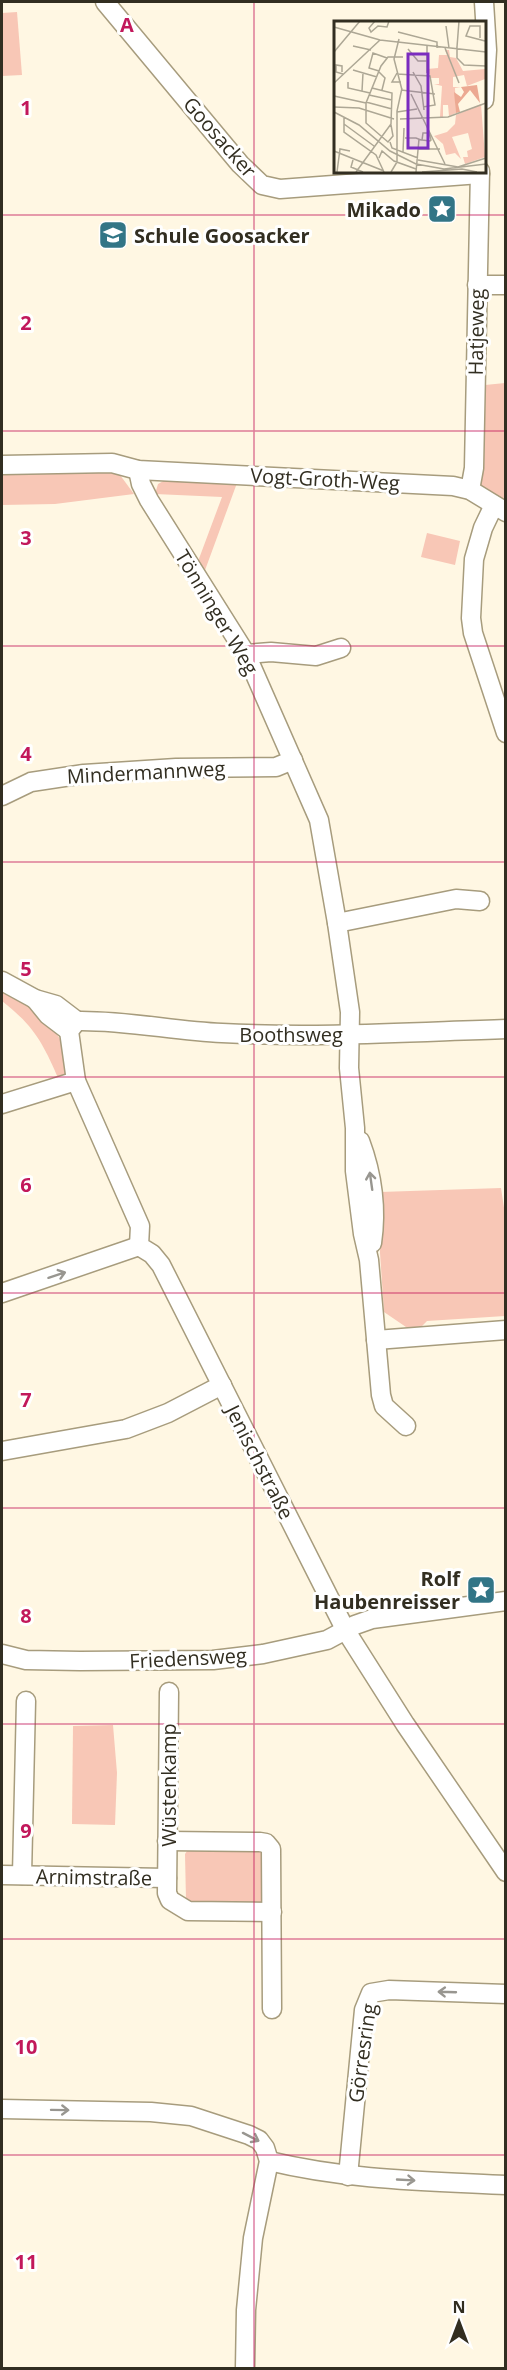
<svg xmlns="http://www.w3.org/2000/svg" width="507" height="2370" viewBox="0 0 507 2370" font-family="'Open Sans',sans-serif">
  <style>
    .green { fill: #f8c7b6 }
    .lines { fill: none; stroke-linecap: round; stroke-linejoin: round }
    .minor-casing { stroke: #a79c7d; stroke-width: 21 }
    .minor { stroke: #fff; stroke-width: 18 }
    .oneway { stroke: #989690 }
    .grid { fill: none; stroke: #c2185b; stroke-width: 1.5; stroke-opacity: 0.55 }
    .labels { text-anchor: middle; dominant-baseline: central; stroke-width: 6; stroke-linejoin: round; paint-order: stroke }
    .street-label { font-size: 20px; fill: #322e21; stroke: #fff }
    .poi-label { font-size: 20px; font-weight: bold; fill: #322e21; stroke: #fff; text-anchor: end }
    .inset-road { fill: none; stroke: #ada795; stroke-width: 1.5 }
    .view { fill: #7b2cbf; fill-opacity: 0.15; stroke: #7b2cbf; stroke-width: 3 }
    .inset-edge { fill: none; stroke: #322e21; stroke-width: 3 }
    .grid-label { font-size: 20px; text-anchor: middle; font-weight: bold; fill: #c2185b; stroke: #fff; stroke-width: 6; stroke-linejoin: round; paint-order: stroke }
  </style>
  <rect width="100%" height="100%" fill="#fff7e3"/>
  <g class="green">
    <polygon points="17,12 22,75 2,76 2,13"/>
    <polygon points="505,383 505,512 470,490 475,386"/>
    <polygon points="2,469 109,469 120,475 134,494 55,504 2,505"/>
    <polygon points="167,479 237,483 204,573 197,564 222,497 155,494 158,484"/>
    <polygon points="427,533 460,541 455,565 421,557"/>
    <path d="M2,987C28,1002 80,1041 65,1077L59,1080C43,1043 34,1026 2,1001Z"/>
    <polygon points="501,1188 506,1221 505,1316 427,1321 421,1327 406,1327 384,1312 380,1253 380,1192"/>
    <polygon points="113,1725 117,1773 115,1825 72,1824 73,1726"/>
    <polygon points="189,1848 263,1849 263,1905 196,1907 186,1900 185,1854"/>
  </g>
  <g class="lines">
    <g class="minor-casing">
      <g id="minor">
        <polyline points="105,2 240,164 262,185 280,189 480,174"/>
        <polyline points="484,2 487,50 484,100"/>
        <polyline points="477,285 506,285"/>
        <polyline points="2,465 112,463 138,470 453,486 470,490 506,512"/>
        <polyline points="138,470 141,484 149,500 246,654 319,820 337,923 350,1012 349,1068 355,1128 355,1171 363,1234 369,1260 381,1395 384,1406 406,1426"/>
        <polyline points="470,490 474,468 480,171"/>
        <polyline points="494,505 483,528 474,559 471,618 473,633 506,733"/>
        <polyline points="246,654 271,652 316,656 341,648"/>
        <polyline points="2,796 31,782 84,774 176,768 276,767 293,760"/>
        <polyline points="337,923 456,899 480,901"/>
        <polyline points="2,981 35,999 56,1005 77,1021"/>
        <polyline points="35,999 48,1015 69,1031"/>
        <polyline points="77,1021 69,1031 76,1081 140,1226 139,1246 152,1254 161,1265 346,1631 405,1724 506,1872"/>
        <path d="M77,1021C125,1020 174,1031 222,1033C317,1038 411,1032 506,1029"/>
        <polyline points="2,1104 76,1081"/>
        <path d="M360,1141C372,1173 377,1209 372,1243"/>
        <polyline points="2,1293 139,1246"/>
        <polyline points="376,1340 506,1330"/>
        <polyline points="2,1451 126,1429 168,1413 222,1385"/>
        <polyline points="2,1654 26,1660 80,1661 213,1660 263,1654 327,1640 355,1625 372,1619 506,1601"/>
        <polyline points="169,1692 167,1893 170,1900 188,1911 272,1912"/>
        <polyline points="167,1841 260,1842 266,1843 271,1849 272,2009"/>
        <polyline points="2,1875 167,1878"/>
        <polyline points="22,1875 26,1701"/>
        <polyline points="2,2109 151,2112 191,2116 249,2135 259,2140 265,2148 269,2161 253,2238 246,2310 245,2368"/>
        <path d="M269,2161C347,2180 425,2181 506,2185"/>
        <polyline points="348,2176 364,2010 371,1993 389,1990 506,1994"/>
      </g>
    </g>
    <use href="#minor" class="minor"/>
  </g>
  <defs><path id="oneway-shaft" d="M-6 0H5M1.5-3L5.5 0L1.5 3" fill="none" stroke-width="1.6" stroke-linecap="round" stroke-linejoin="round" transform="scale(1.5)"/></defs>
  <g class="oneway">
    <use href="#oneway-shaft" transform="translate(371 1181) rotate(-98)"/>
    <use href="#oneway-shaft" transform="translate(57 1275) rotate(-18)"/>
    <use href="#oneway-shaft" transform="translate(447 1992) rotate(-178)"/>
    <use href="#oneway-shaft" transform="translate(60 2110) rotate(1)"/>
    <use href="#oneway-shaft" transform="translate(251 2137) rotate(27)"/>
    <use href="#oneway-shaft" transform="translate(406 2180) rotate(3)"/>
  </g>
  <path class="grid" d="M254,2V2368M2,215H506M2,431H506M2,646H506M2,862H506M2,1077H506M2,1293H506M2,1508H506M2,1724H506M2,1939H506M2,2155H506"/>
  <defs>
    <g id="sight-square" transform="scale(1.5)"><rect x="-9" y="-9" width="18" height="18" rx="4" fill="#327586" stroke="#fff"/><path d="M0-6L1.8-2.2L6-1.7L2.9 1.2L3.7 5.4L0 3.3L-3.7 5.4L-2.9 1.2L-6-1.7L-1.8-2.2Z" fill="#fff"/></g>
    <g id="school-square" transform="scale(1.5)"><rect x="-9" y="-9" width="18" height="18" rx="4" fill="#327586" stroke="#fff"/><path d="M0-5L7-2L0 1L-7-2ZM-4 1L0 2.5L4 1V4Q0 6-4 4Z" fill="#fff"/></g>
  </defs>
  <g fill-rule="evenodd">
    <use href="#sight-square" x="442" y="209"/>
    <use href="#school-square" x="113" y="235"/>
    <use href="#sight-square" x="481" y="1590"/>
  </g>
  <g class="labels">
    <g class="street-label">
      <text transform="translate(220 137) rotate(49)">Goosacker</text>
      <text transform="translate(476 332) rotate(-89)">Hatjeweg</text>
      <text transform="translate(325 479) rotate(3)">Vogt-Groth-Weg</text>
      <text transform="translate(217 612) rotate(59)">Tönninger Weg</text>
      <text transform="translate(146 772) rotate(-3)">Mindermannweg</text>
      <text x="291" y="1034">Boothsweg</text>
      <text transform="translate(260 1462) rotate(63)">Jenischstraße</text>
      <text transform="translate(188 1658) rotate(-3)">Friedensweg</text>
      <text transform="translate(168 1785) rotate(-90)">Wüstenkamp</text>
      <text transform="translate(94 1877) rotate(1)">Arnimstraße</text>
      <text transform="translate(362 2053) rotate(-82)">Görresring</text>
    </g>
    <g class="poi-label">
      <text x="421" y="209">Mikado</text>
      <text x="134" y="235" text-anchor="start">Schule Goosacker</text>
      <text x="460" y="1578">Rolf<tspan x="460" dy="23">Haubenreisser</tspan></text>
    </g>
  </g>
  <g transform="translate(334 21)">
    <rect width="152" height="152" fill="#fff7e3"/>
    <path d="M111,29H115L116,36L122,37L129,50L151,48V58L133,65L130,54L119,56V66H127L121,67L122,92L115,95L114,84H109V96H106L108,65L100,63H105V57H97L93,48L104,47L105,34H113ZM147,83L151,136L131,143L129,136H134L133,130L138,128L134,112L118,116L127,138L121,132L112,134L109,123L100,115L113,111L121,103L122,94Z" fill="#f8c7b6"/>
    <path d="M143,64L146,82L136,69L124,83L126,91L122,92L120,71L127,76L130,71L127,66Z" fill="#eca992"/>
    <path class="inset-road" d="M41,0L35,7L37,11L44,5L53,6L55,0M112,5L115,27M0,6L46,19L152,31M64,11L103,21V27M146,17V5H136L132,15L151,20M65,18L60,38L68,69M19,25L37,29M123,25V37L130,44L152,45M123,26L125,0M111,27L125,62M74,28L84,40H93M0,31L26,0M19,49L43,56M45,50L35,47L39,32L53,37M8,51V45L2,44V51L9,53M45,51L51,57L48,69M79,51L87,65L90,89M63,52L58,61H67M93,52V25M63,53L96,55L101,84L89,86M14,61V67L36,72M0,62L46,19M67,69L101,73M28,70L29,52M77,73L111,143M35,74L58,79M0,75L32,82M32,81L58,88M0,86L25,87L60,98M0,91L25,104L56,130L82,143L110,148L152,143M63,91L83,88M10,97V111L42,134L50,151M66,98L114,96L152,82M10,103L40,125M57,104L59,115L54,121L32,102V82L47,45L54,36H69M152,106V130M71,117H82L87,119H88L96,120L97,119L95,112H89L88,119M56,121L58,127L84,137M84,128H106M0,130L50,150M69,131L70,107M45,137L48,130L60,140L82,148M19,139L17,146L29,151M84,139L124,146L152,137M3,151L6,128L16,130M22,151L57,103L58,72L38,67M57,151L63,141V90L68,67M82,151L85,118M88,151L128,148L143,151"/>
    <path class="view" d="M74,33H94V127H74Z"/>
    <rect width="152" height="152" class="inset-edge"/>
  </g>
  <g class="grid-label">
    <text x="127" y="32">A</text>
    <text x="26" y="115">1</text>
    <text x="26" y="330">2</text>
    <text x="26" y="545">3</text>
    <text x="26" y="761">4</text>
    <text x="26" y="976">5</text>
    <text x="26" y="1192">6</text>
    <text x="26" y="1407">7</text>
    <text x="26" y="1623">8</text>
    <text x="26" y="1838">9</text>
    <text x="26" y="2054">10</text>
    <text x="26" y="2269">11</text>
  </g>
  <rect width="507" height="2370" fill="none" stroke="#322e21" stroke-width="6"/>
  <g transform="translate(459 2322)" stroke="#ffffff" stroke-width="4.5" paint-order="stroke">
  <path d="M0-4.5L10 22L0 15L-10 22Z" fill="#322e21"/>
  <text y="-9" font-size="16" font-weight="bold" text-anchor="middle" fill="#322e21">N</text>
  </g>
</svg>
